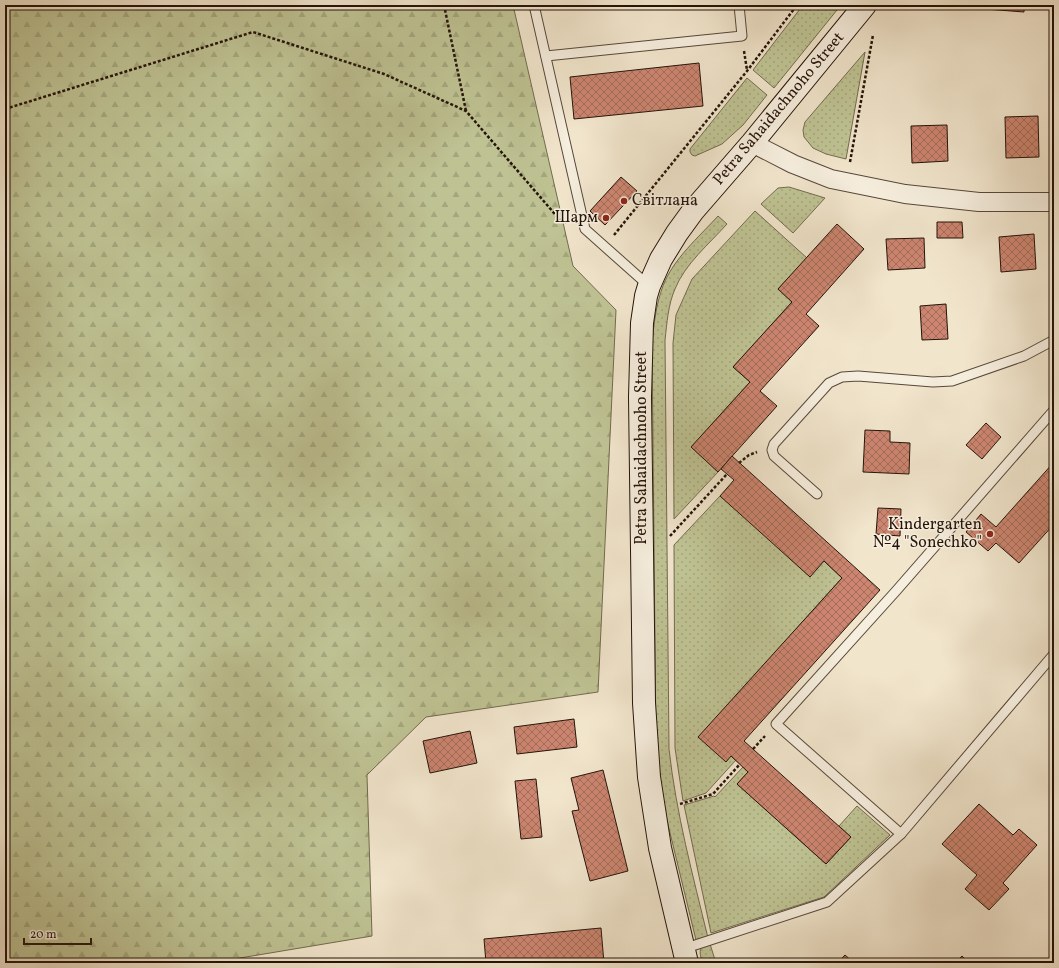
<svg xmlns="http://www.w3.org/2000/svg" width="1059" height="968" viewBox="0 0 1059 968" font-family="Vollkorn,serif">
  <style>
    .grass { fill: url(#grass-dots); stroke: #726b4e }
    .forest { fill: url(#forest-firs); stroke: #726b4e }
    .building { fill: url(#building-cross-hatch); stroke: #241309 }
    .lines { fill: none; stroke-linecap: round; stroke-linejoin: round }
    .lane-casing { stroke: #57483a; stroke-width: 11 }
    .street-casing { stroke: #57483a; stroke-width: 20 }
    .secondary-casing { stroke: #241309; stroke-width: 24 }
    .path { stroke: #241309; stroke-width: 2.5; stroke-dasharray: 3 2; stroke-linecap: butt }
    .lane { stroke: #f6eede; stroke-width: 9 }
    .street { stroke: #f6eede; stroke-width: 18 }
    .secondary { stroke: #f6eede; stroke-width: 22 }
    .poi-dot { fill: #8f2418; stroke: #f6eede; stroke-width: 1.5 }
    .labels { text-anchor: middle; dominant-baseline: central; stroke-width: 3; stroke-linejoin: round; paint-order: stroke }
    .street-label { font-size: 16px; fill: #241309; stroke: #f6eede }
    .poi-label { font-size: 16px; fill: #241309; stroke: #f6eede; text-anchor: end }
  </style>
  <defs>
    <pattern id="grass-dots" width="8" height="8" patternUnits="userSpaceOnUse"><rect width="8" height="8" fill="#bfc394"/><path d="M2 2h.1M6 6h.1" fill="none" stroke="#a4a77e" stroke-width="1.8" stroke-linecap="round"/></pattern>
    <pattern id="forest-firs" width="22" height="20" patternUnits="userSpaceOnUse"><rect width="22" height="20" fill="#bfc394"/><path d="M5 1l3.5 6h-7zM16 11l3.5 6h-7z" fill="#a4a77e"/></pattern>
    <pattern id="building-cross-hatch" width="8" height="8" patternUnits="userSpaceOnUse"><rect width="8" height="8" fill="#cc8570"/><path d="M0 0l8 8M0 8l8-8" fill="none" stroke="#a56c5a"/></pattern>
  </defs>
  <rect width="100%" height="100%" fill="#f1e5cc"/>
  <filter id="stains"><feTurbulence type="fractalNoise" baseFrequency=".005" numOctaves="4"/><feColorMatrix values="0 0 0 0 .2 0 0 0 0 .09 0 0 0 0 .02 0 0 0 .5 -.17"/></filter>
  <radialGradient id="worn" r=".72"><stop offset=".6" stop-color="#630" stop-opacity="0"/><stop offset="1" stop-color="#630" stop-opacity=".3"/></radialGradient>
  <g class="grass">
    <polygon points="803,5 841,5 774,88 753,70"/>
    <polygon points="865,52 846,159 826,154 813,148 804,137 803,130 805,122"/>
    <polygon points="747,78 767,95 743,125 722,144 695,156 692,155 690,152 690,149"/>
    <polygon points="789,187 825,198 793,233 761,204 778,188"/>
    <polygon points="755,211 807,258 778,289 792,302 733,367 750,382 691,447 718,472 674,519 673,343 676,315 692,279"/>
    <path d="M718,216L727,224C709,244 685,264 675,289C668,305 667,323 665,340L669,749C676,813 693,876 708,938L696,940L664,808L656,745L652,343C654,324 656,304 663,286C673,259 699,237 718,216Z"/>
    <polygon points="720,496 824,561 842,578 699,737 731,756 736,760 706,793 683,801 675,748 674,545"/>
    <polygon points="743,767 748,772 737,784 826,864 851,837 839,826 857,806 890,835 824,897 711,933 684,805 714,796 715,797"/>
    <path d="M710,944L716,963H703C701,958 699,953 701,947Z"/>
  </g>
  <polygon class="forest" points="5,5 513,5 573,266 616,310 598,692 426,717 367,775 372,936 210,963 5,963"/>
  <g class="building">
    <polygon points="985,5 1024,5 1024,12 985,9"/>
    <polygon points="699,63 703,106 574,119 570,77"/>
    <polygon points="1038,116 1039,157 1006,158 1005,117"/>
    <polygon points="947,125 948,161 912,163 911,126"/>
    <polygon points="621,177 637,191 605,225 590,211"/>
    <polygon points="937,222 962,222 963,238 937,238"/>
    <polygon points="837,224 864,249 806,314 819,326 760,391 777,406 718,472 691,447 750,382 733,367 792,302 778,289"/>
    <polygon points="1034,234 1036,269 1001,272 999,237"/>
    <polygon points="924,238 925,268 888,270 886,239"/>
    <polygon points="946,304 948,339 922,340 920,306"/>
    <polygon points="986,423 1001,437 982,459 966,445"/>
    <polygon points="865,430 890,431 890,442 910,443 909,474 863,472"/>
    <polygon points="732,456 880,590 744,741 851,837 826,864 737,784 748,772 731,756 726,762 698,737 842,578 824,561 810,577 720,496 734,480 721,469"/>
    <polygon points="1054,462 1054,524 1019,563 996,543 988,551 966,532 981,514 996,527"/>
    <polygon points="878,508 901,509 900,536 876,534"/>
    <polygon points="574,719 577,747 517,754 514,727"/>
    <polygon points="470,731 477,763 430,773 423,741"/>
    <polygon points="603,770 628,871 590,881 572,811 579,810 571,778"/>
    <polygon points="536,779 542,837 521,839 515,781"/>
    <polygon points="979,804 1013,835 1019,829 1037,845 1003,883 1009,889 989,910 965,889 977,875 942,844"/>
    <polygon points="601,928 604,963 486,963 484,939"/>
    <polygon points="845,955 854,963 837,963"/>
    <polygon points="962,956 969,963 955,963"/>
  </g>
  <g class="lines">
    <g class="lane-casing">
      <g id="lane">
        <polyline points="534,5 585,229 649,286"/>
        <polyline points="546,56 742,36 739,5"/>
        <polyline points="1054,410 896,591 776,724 901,834 1054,654"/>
        <polyline points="817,494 774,456 772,450 774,444 829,383 842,377 858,376 933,382 952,381 1024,356 1054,340"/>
        <polyline points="683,949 827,902 901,834"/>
      </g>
    </g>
    <g class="street-casing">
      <polyline id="street" points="752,143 793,164 831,179 905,194 979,202 1054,202"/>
    </g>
    <g class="secondary-casing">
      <polyline id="secondary" points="687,963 660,848 649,777 644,703 640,397 642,323 646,296 649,286 661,259 677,233 693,211 752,143 865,5"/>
    </g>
    <g class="path">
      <polyline points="444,5 466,111"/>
      <polyline points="744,51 747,70"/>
      <polyline points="5,109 253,32 384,74 466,111 560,220 568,223"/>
      <polyline points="850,162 873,35"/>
      <polyline points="614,235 747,71 797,5"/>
      <polyline points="739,463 749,455 757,452"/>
      <polyline points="670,536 727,474"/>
      <polyline points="753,749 765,736"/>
      <polyline points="680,804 713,794 740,764"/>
    </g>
    <use href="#lane" class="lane"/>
    <use href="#street" class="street"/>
    <use href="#secondary" class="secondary"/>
  </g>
  <g class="poi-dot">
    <circle cx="624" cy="201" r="4"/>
    <circle cx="606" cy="218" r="4"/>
    <circle cx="990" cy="534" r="4"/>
  </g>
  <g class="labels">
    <g class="street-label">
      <text transform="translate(779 109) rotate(-50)">Petra Sahaidachnoho Street</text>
      <text transform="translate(642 448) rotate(-90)">Petra Sahaidachnoho Street</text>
    </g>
    <g class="poi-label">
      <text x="632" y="201" text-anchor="start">Світлана</text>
      <text x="598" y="218">Шарм</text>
      <text x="982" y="525">Kindergarten<tspan x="982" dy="18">№4 "Sonechko"</tspan></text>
    </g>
  </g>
  <rect width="1059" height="968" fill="none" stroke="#f1e5cc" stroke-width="20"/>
  <rect x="6" y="6" width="1047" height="956" fill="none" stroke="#241309" stroke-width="2"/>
  <rect x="10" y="10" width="1039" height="948" fill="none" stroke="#241309"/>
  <path d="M24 938v6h67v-6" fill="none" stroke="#241309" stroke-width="2"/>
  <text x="30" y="938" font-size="12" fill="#241309" stroke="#f6eede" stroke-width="3" paint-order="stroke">20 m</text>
  <rect width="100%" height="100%" filter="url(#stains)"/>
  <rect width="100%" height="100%" fill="url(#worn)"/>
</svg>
